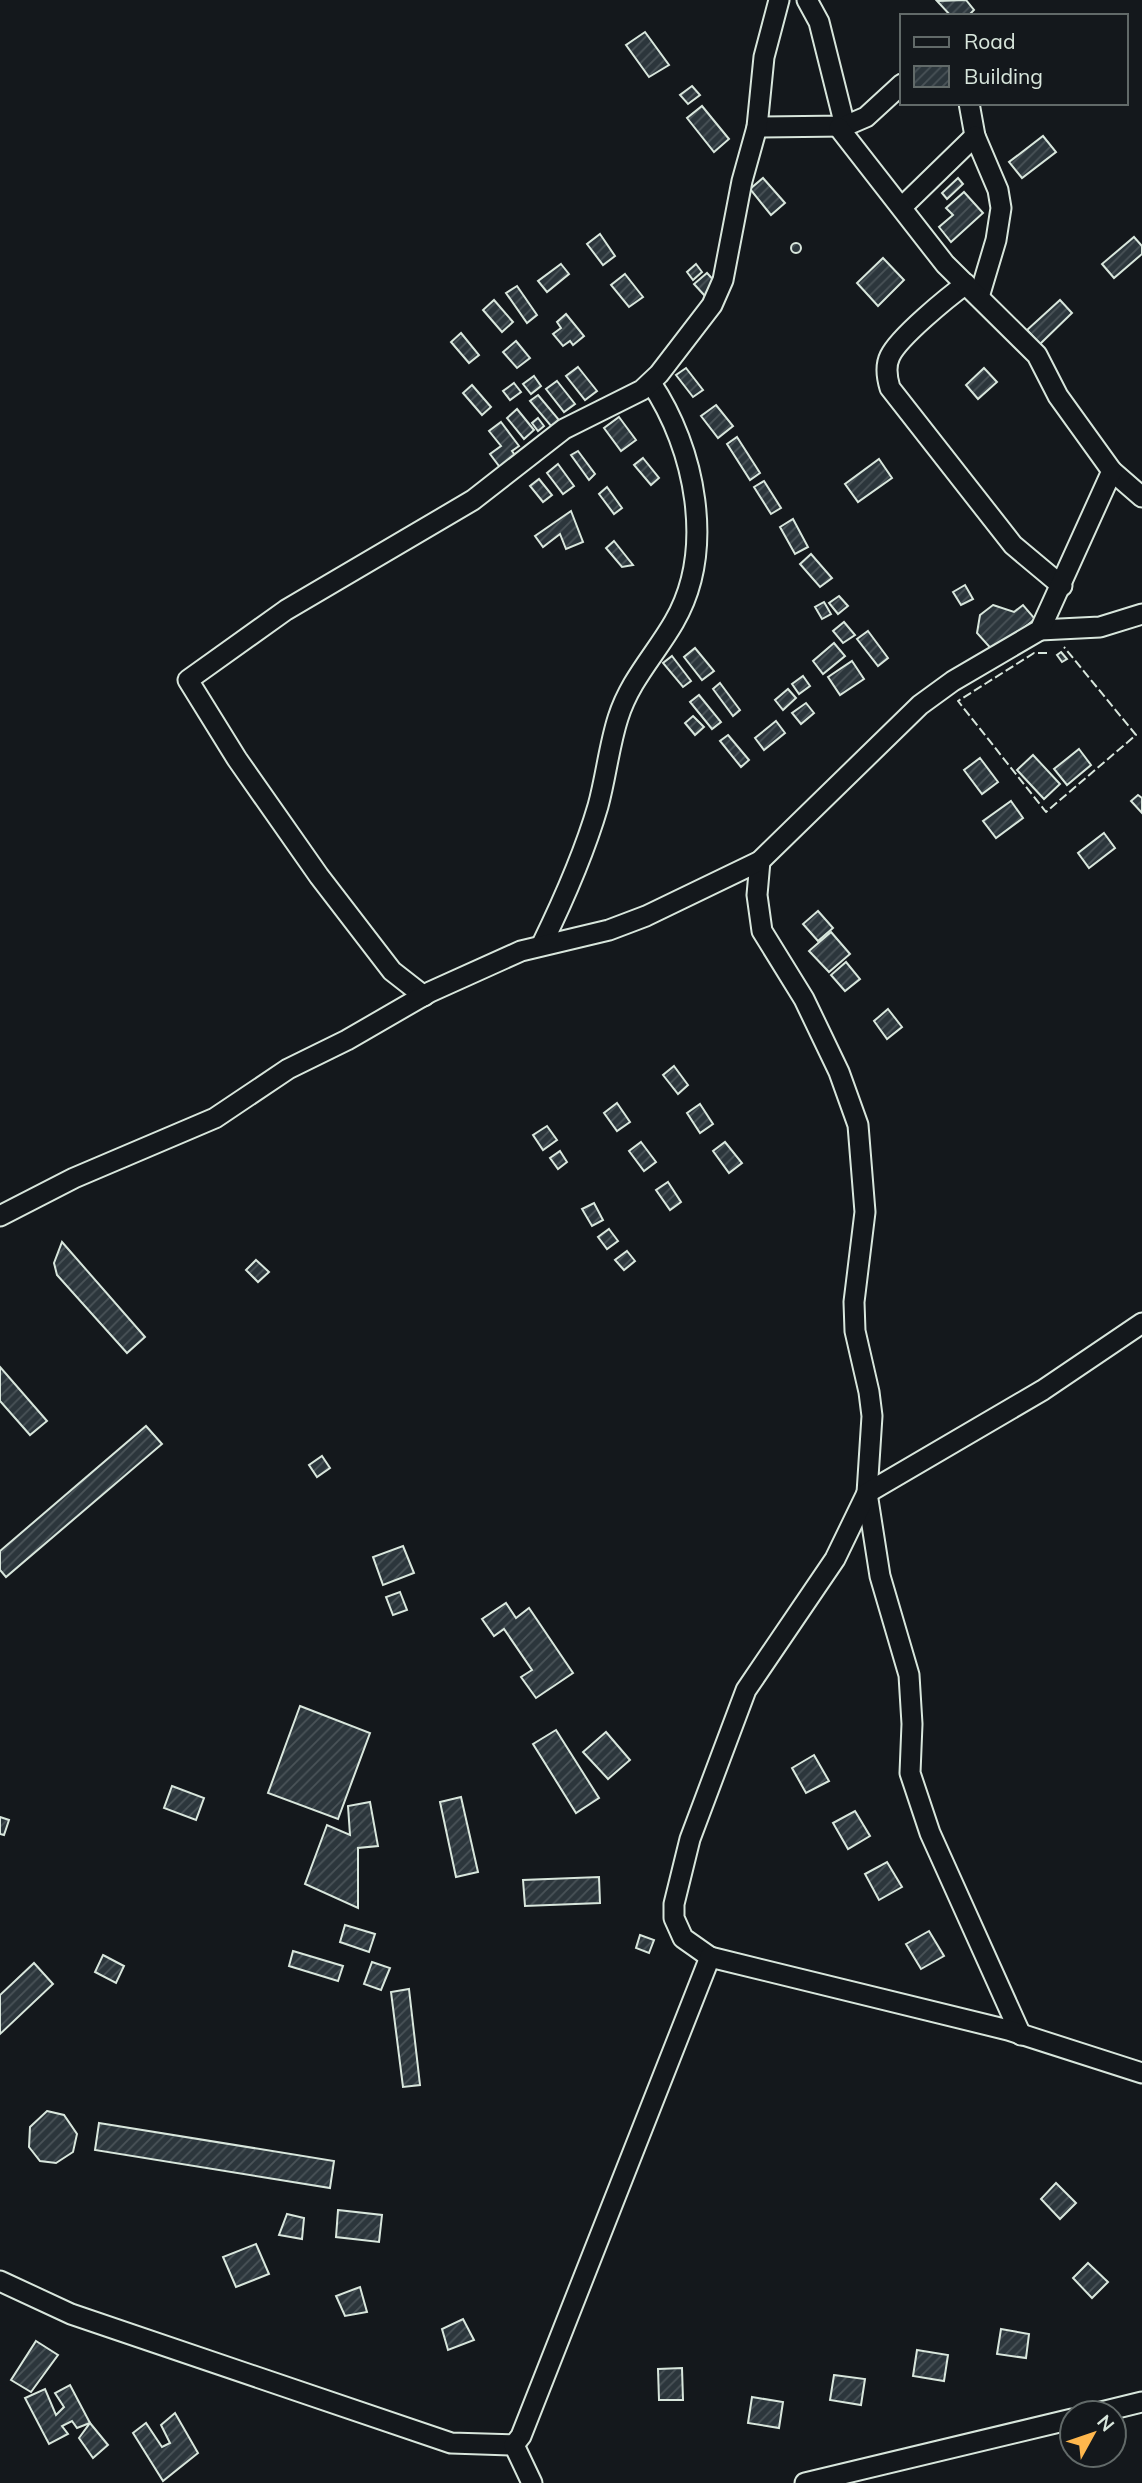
<svg xmlns="http://www.w3.org/2000/svg" width="1142" height="2483" viewBox="0 0 1142 2483" font-family="Mulish,sans-serif">
  <style>
    .building { fill: url(#building-hatch); stroke: #d8e6dc; stroke-width: 2 }
    .lines { fill: none; stroke-linecap: round; stroke-linejoin: round }
    .street-casing { stroke: #d8e6dc; stroke-width: 23 }
    .street { stroke: #14181c; stroke-width: 19 }
    .fence { stroke: #d8e6dc; stroke-width: 2; stroke-dasharray: 9 3.5; stroke-linecap: butt }
  </style>
  <defs>
    <pattern id="building-hatch" width="6" height="6" patternUnits="userSpaceOnUse" patternTransform="scale(1.75)"><rect width="6" height="6" fill="#2c363c"/><path d="M-1 1l2-2M0 6l6-6M5 7l2-2" fill="none" stroke="#4a5358"/></pattern>
  </defs>
  <rect width="100%" height="100%" fill="#14181c"/>
  <g class="building">
    <polygon points="966,0 974,10 968,16 951,16 937,1"/>
    <polygon points="645,32 669,65 649,77 626,45"/>
    <polygon points="692,86 700,95 688,104 680,95"/>
    <polygon points="702,106 729,139 714,152 687,118"/>
    <polygon points="1043,136 1056,152 1022,178 1009,162"/>
    <polygon points="763,178 785,203 771,215 750,189"/>
    <polygon points="958,178 963,184 947,199 942,193"/>
    <polygon points="964,192 983,213 951,242 939,227 953,215 946,208"/>
    <polygon points="600,234 615,256 603,265 587,244"/>
    <polygon points="1134,237 1142,246 1142,254 1114,278 1102,264"/>
    <circle cx="796" cy="248" r="5"/>
    <polygon points="883,258 904,280 878,306 857,283"/>
    <polygon points="561,264 569,274 547,292 538,281"/>
    <polygon points="696,264 702,272 693,280 687,272"/>
    <polygon points="707,273 718,285 705,296 694,284"/>
    <polygon points="625,274 643,297 629,307 611,285"/>
    <polygon points="517,286 537,315 527,323 506,293"/>
    <polygon points="494,300 513,322 502,332 483,310"/>
    <polygon points="1060,300 1072,313 1040,344 1027,330"/>
    <polygon points="566,314 584,336 573,345 570,341 563,346 553,334 561,328 557,322"/>
    <polygon points="461,333 479,355 469,363 451,342"/>
    <polygon points="516,341 530,358 517,368 503,352"/>
    <polygon points="578,367 597,391 585,400 566,376"/>
    <polygon points="686,368 703,390 693,397 676,375"/>
    <polygon points="984,368 997,382 978,399 966,385"/>
    <polygon points="534,376 541,386 531,394 523,384"/>
    <polygon points="557,381 575,404 564,412 546,389"/>
    <polygon points="514,383 521,392 510,400 503,391"/>
    <polygon points="472,385 491,407 482,415 463,393"/>
    <polygon points="538,395 559,420 551,426 530,401"/>
    <polygon points="716,405 733,426 718,438 701,416"/>
    <polygon points="517,409 534,430 524,439 507,418"/>
    <polygon points="619,417 636,440 621,451 604,428"/>
    <polygon points="538,418 544,426 538,431 532,423"/>
    <polygon points="501,422 519,446 512,451 517,458 502,470 490,454 501,446 489,431"/>
    <polygon points="737,437 760,473 750,480 727,444"/>
    <polygon points="578,451 595,474 589,480 571,455"/>
    <polygon points="643,458 659,478 651,485 634,465"/>
    <polygon points="879,459 892,478 858,502 845,484"/>
    <polygon points="558,464 574,486 563,494 547,473"/>
    <polygon points="539,479 552,495 543,502 530,486"/>
    <polygon points="764,481 781,508 771,514 754,487"/>
    <polygon points="607,487 622,508 614,514 599,494"/>
    <polygon points="571,511 583,542 566,549 560,534 543,547 535,536"/>
    <polygon points="793,519 808,547 795,554 780,527"/>
    <polygon points="614,541 633,565 622,567 606,548"/>
    <polygon points="811,554 832,578 820,587 800,564"/>
    <polygon points="965,585 973,599 961,605 953,592"/>
    <polygon points="839,596 848,606 838,614 829,603"/>
    <polygon points="824,602 831,614 822,619 815,607"/>
    <polygon points="993,605 1014,612 1023,605 1035,619 994,652 977,633 980,615"/>
    <polygon points="844,622 855,635 843,643 833,631"/>
    <polygon points="868,631 888,658 878,666 857,639"/>
    <polygon points="834,643 845,656 823,674 813,661"/>
    <polygon points="695,648 714,671 702,680 684,657"/>
    <polygon points="1061,652 1067,659 1062,662 1057,655"/>
    <polygon points="672,656 691,681 683,687 663,663"/>
    <polygon points="852,661 864,679 840,695 828,677"/>
    <polygon points="803,676 810,686 799,694 792,684"/>
    <polygon points="720,683 740,710 733,716 713,689"/>
    <polygon points="788,689 796,698 783,710 775,700"/>
    <polygon points="699,695 721,722 712,729 690,702"/>
    <polygon points="806,703 814,713 801,724 792,713"/>
    <polygon points="693,716 704,727 695,735 685,723"/>
    <polygon points="776,721 785,733 764,750 755,738"/>
    <polygon points="728,735 749,760 741,767 720,741"/>
    <polygon points="1079,749 1091,765 1067,785 1054,769"/>
    <polygon points="1033,755 1060,784 1044,799 1017,770"/>
    <polygon points="980,758 998,782 982,794 964,770"/>
    <polygon points="1138,795 1142,798 1142,813 1131,801"/>
    <polygon points="1011,801 1023,818 996,838 983,821"/>
    <polygon points="1104,833 1115,848 1089,868 1078,853"/>
    <polygon points="818,911 833,928 818,941 803,924"/>
    <polygon points="831,932 850,954 829,972 809,951"/>
    <polygon points="846,962 860,979 845,991 831,975"/>
    <polygon points="888,1009 902,1027 887,1039 874,1021"/>
    <polygon points="674,1066 688,1085 678,1094 663,1075"/>
    <polygon points="617,1103 630,1122 617,1131 604,1113"/>
    <polygon points="700,1104 713,1124 700,1133 687,1113"/>
    <polygon points="547,1126 557,1140 543,1150 533,1135"/>
    <polygon points="641,1142 656,1162 644,1171 629,1151"/>
    <polygon points="725,1142 742,1163 729,1173 713,1151"/>
    <polygon points="560,1151 567,1162 558,1169 550,1158"/>
    <polygon points="668,1182 681,1202 670,1210 656,1190"/>
    <polygon points="594,1203 603,1220 592,1226 582,1209"/>
    <polygon points="609,1229 618,1241 607,1249 598,1237"/>
    <polygon points="62,1242 145,1337 127,1353 57,1275 54,1263"/>
    <polygon points="627,1251 635,1261 624,1270 615,1260"/>
    <polygon points="256,1260 269,1272 258,1282 246,1270"/>
    <polygon points="0,1367 47,1421 30,1435 0,1401"/>
    <polygon points="146,1426 162,1444 6,1577 0,1570 0,1551"/>
    <polygon points="322,1456 330,1468 317,1477 309,1465"/>
    <polygon points="403,1546 414,1573 383,1585 373,1557"/>
    <polygon points="400,1592 407,1610 393,1615 386,1597"/>
    <polygon points="506,1603 516,1618 529,1608 573,1673 536,1698 521,1677 532,1670 504,1629 494,1636 482,1619"/>
    <polygon points="300,1706 370,1733 338,1819 268,1793"/>
    <polygon points="556,1730 599,1798 576,1813 533,1744"/>
    <polygon points="606,1732 630,1760 608,1779 583,1752"/>
    <polygon points="814,1755 829,1781 806,1793 792,1768"/>
    <polygon points="172,1786 204,1798 196,1820 164,1808"/>
    <polygon points="461,1797 478,1872 456,1877 440,1802"/>
    <polygon points="370,1802 378,1846 358,1848 358,1908 305,1884 327,1825 350,1835 348,1806"/>
    <polygon points="855,1811 870,1836 848,1849 833,1823"/>
    <polygon points="0,1817 9,1820 4,1835 0,1834"/>
    <polygon points="887,1862 902,1887 879,1900 865,1874"/>
    <polygon points="599,1877 600,1903 525,1906 523,1880"/>
    <polygon points="345,1925 375,1934 369,1952 340,1942"/>
    <polygon points="929,1931 944,1956 921,1969 906,1944"/>
    <polygon points="640,1935 654,1940 649,1953 636,1948"/>
    <polygon points="293,1951 343,1966 338,1981 289,1966"/>
    <polygon points="103,1955 124,1966 116,1983 95,1972"/>
    <polygon points="372,1962 390,1968 381,1990 364,1984"/>
    <polygon points="34,1963 53,1984 0,2034 0,1995"/>
    <polygon points="409,1989 420,2085 403,2087 391,1992"/>
    <polygon points="47,2111 64,2115 77,2134 73,2152 56,2163 40,2161 29,2147 30,2127"/>
    <polygon points="99,2123 334,2161 330,2188 95,2150"/>
    <polygon points="1056,2183 1076,2203 1060,2219 1041,2199"/>
    <polygon points="338,2210 382,2215 379,2242 336,2237"/>
    <polygon points="287,2214 304,2218 302,2239 279,2235"/>
    <polygon points="256,2244 269,2274 236,2287 223,2257"/>
    <polygon points="1088,2263 1108,2282 1092,2298 1073,2278"/>
    <polygon points="360,2287 367,2312 345,2316 336,2296"/>
    <polygon points="463,2319 474,2340 448,2350 442,2329"/>
    <polygon points="1001,2329 1029,2334 1026,2358 997,2354"/>
    <polygon points="36,2341 58,2355 31,2392 11,2380"/>
    <polygon points="917,2350 948,2355 944,2381 913,2376"/>
    <polygon points="682,2368 683,2400 659,2400 658,2369"/>
    <polygon points="834,2375 865,2379 861,2405 830,2400"/>
    <polygon points="70,2385 90,2423 77,2428 72,2421 62,2426 68,2434 49,2444 25,2398 45,2389 56,2415 64,2407 55,2393"/>
    <polygon points="752,2397 783,2402 779,2428 748,2423"/>
    <polygon points="175,2413 198,2453 163,2481 133,2433 146,2423 162,2447 170,2443 161,2425"/>
    <polygon points="90,2423 108,2445 93,2458 79,2438"/>
  </g>
  <g class="lines">
    <g class="street-casing">
      <g id="street">
        <polyline points="807,0 819,22 845,126"/>
        <polyline points="969,103 975,136 998,190 1001,208 996,240 979,297"/>
        <polyline points="757,127 845,126 866,117 902,84"/>
        <polyline points="902,207 975,136"/>
        <path d="M966,284C948,297 899,337 890,356C885,366 887,378 890,388L1013,545L1062,586"/>
        <polyline points="1112,471 1142,497"/>
        <polyline points="1040,630 1100,627 1142,614"/>
        <polyline points="760,861 757,895 762,931 804,999 839,1072 858,1125 865,1212 854,1302 855,1331 869,1392 872,1416 867,1493 880,1576 909,1675 912,1724 910,1773 930,1833 1021,2035"/>
        <path d="M542,944C564,899 584,854 598,806C606,777 609,746 618,718C630,680 655,655 674,622C716,550 695,448 651,383"/>
        <polyline points="424,996 392,971 319,876 237,759 188,680 286,610 473,500 564,429 642,390 659,374 712,305 723,280 742,181 757,127 764,57 779,0"/>
        <polyline points="0,1216 74,1178 215,1118 288,1069 347,1040 430,992 521,951 609,930 646,916 760,861 920,705 953,681 1040,630 1112,471 1058,396 1037,355 945,264 839,128"/>
        <polyline points="710,1957 683,1938 674,1918 674,1904 690,1839 746,1690 835,1559 867,1493 1043,1390 1142,1323"/>
        <polyline points="0,2281 71,2314 451,2443 514,2445 521,2436 710,1957 1008,2030 1142,2073"/>
        <polyline points="1097,2413 1142,2402"/>
        <polyline points="514,2445 532,2483"/>
        <polyline points="805,2483 1072,2419"/>
      </g>
    </g>
    <use href="#street" class="street"/>
    <polyline class="fence" points="1047,653 1034,653 958,701 1046,812 1136,735 1064,647"/>
  </g>
  <rect x="900" y="14" width="228" height="91" fill="#14181c" stroke="#626a69" stroke-width="2"/>
  <rect x="914" y="37" width="35" height="10" fill="#14181c" stroke="#626a69" stroke-width="2"/>
  <text x="964" y="49" font-size="21" fill="#d8e6dc">Road</text>
  <rect x="914" y="66" width="35" height="21" fill="url(#building-hatch)" stroke="#626a69" stroke-width="2"/>
  <text x="964" y="84" font-size="21" fill="#d8e6dc">Building</text>
  <g transform="translate(1093 2434) rotate(50)"><circle r="33" fill="#14181c" stroke="#626a69" stroke-width="2"/>
  <path d="M0-5L12 26L0 18L-12 26Z" fill="#ffb74d"/>
  <text y="-10" font-size="19" font-weight="bold" text-anchor="middle" fill="#d8e6dc">N</text>
  </g>
</svg>
